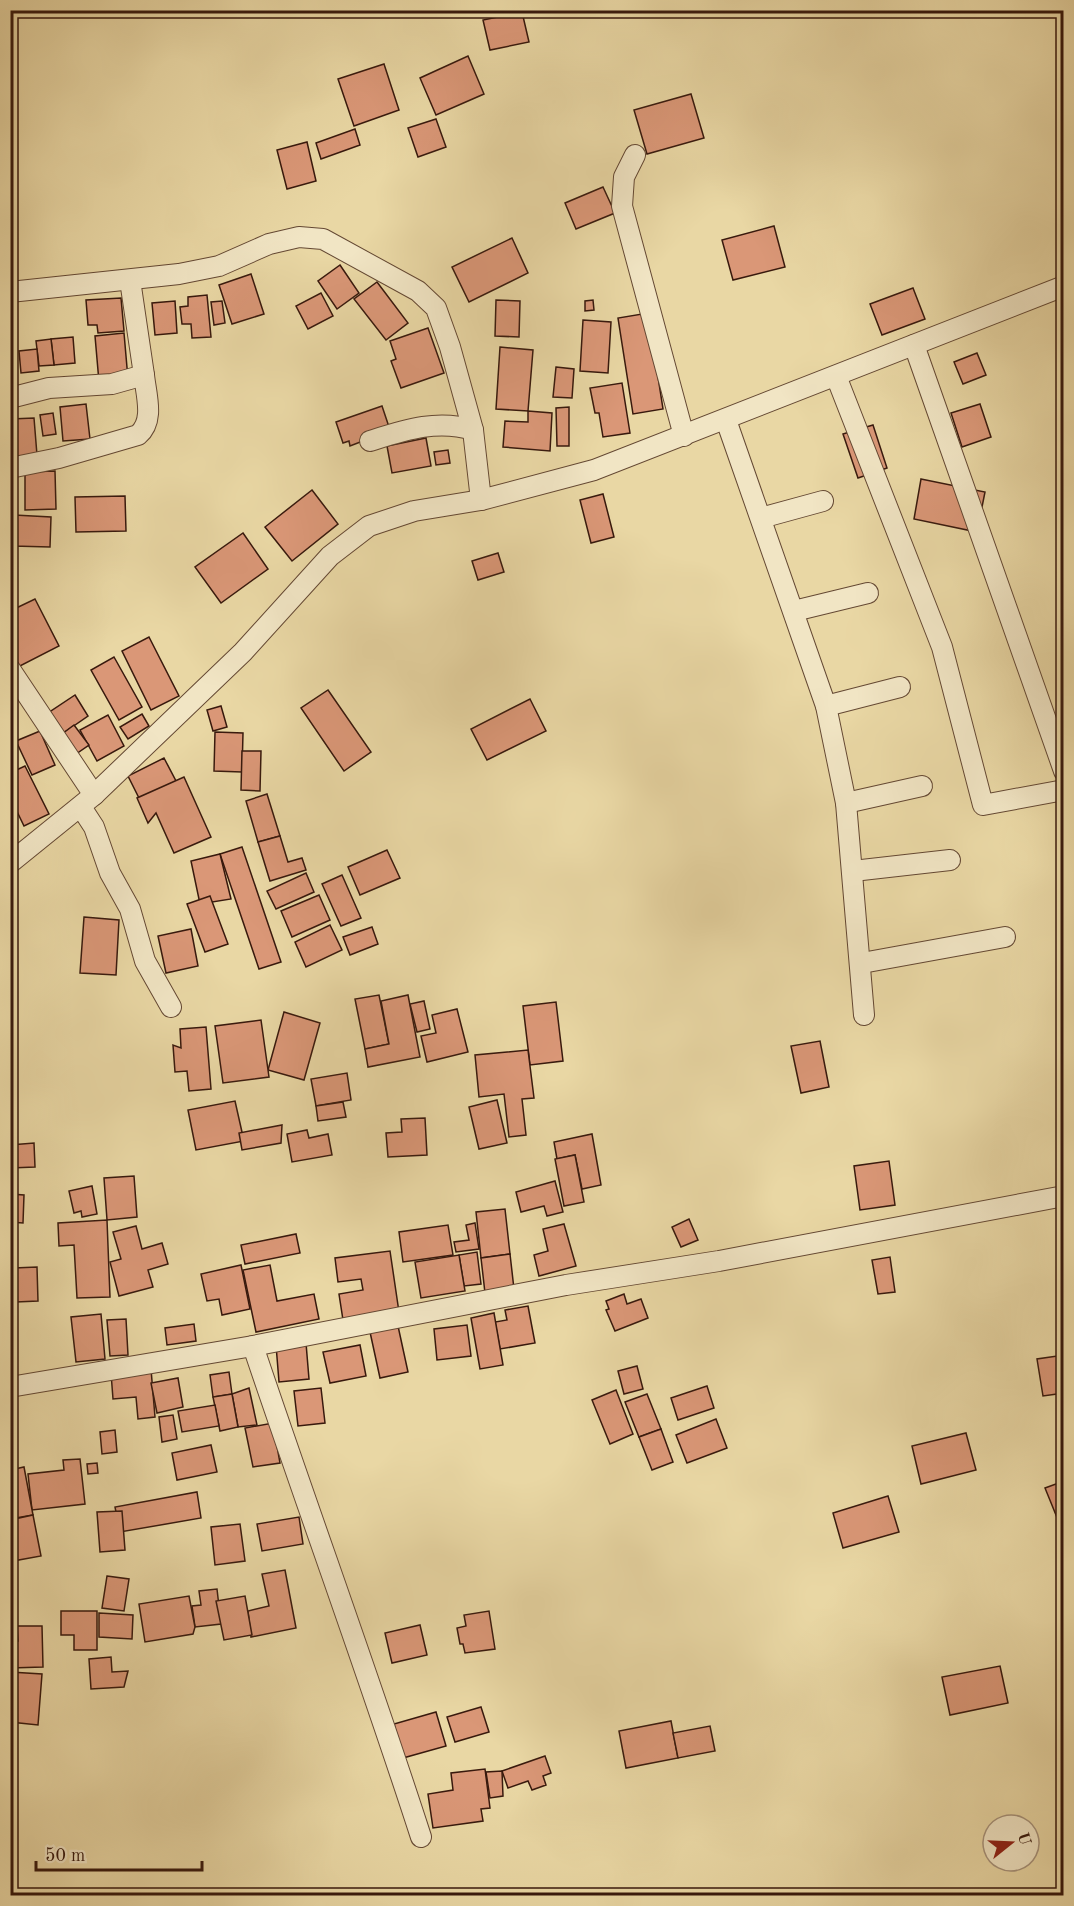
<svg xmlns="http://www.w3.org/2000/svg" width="1074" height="1906" viewBox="0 0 1074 1906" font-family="'Old Standard TT',serif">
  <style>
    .building { fill: #da9777; stroke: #38190d; stroke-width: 1.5 }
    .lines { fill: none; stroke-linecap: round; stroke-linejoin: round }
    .street-casing { stroke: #644833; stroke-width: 22 }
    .street { stroke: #f1e5c4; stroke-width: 20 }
  </style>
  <rect width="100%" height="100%" fill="#e9d7a4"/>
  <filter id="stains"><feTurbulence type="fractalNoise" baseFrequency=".00333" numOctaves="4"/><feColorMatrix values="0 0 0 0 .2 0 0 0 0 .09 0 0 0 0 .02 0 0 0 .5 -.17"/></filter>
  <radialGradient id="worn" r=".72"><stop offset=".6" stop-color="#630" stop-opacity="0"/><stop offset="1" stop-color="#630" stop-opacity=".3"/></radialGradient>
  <g class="building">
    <polygon points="522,12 529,42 490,50 483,20"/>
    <polygon points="468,56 484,94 436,115 420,78"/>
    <polygon points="384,64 399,110 354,126 338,79"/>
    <polygon points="691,94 704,138 647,154 634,110"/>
    <polygon points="436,119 446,147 418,157 408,128"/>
    <polygon points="355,129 360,145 321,159 316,143"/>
    <polygon points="307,142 316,181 287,189 277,150"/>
    <polygon points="603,187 615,213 576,229 565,203"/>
    <polygon points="774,226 785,267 733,280 722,240"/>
    <polygon points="512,238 528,273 469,302 452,267"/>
    <polygon points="340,265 359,293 337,309 318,281"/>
    <polygon points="251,274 264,314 232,324 219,285"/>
    <polygon points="377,282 408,323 386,340 354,299"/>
    <polygon points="913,288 925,319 882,335 870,304"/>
    <polygon points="321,293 333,316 308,329 296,306"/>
    <polygon points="207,295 211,337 192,338 191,324 182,324 180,307 188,306 188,297"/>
    <polygon points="121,298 124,331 98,333 97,325 88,325 86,300"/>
    <polygon points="496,300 520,301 519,337 495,336"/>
    <polygon points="593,300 594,310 585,311 585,301"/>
    <polygon points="175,301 177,333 155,335 152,303"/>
    <polygon points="222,301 225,323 214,325 211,302"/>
    <polygon points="648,313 663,409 633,414 618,318"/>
    <polygon points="583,320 611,322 608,373 580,371"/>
    <polygon points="428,328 444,373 401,388 391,361 396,359 390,341"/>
    <polygon points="124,333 128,379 99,382 95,336"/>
    <polygon points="73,337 75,363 54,365 51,339"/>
    <polygon points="51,339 54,365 39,366 36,341"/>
    <polygon points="11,346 16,384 10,385 10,347"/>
    <polygon points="500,347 533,350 528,411 496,409"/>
    <polygon points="37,349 39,371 21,373 19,351"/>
    <polygon points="977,353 986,375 963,384 954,362"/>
    <polygon points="556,367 574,369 572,398 553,397"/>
    <polygon points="622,383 630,433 603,437 599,413 595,413 590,388"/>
    <polygon points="86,404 90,439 63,441 60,407"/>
    <polygon points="980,404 991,437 962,447 951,413"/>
    <polygon points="382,406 389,427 368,439 350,446 349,441 343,443 336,422"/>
    <polygon points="569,407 569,446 557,446 556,408"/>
    <polygon points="528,411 552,413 550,451 503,447 505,421 528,422"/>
    <polygon points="53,413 56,434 43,436 40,415"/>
    <polygon points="34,418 37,455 13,457 11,419"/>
    <polygon points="873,425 887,468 858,478 843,434"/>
    <polygon points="426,438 431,466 392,473 387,446"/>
    <polygon points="448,450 450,463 436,465 434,452"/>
    <polygon points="55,471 56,509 25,510 25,472"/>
    <polygon points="921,479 985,492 977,532 914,519"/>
    <polygon points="312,490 338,524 292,561 265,527"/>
    <polygon points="603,494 614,537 591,543 580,500"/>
    <polygon points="125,496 126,531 76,532 75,497"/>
    <polygon points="14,515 51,517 50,547 13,546"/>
    <polygon points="243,533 268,569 221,603 195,567"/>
    <polygon points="498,553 504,572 478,580 472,561"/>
    <polygon points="35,599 59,646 16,668 10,657 10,611"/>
    <polygon points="149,637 179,696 151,710 122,651"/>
    <polygon points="114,657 142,707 119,720 91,670"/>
    <polygon points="328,690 371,752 344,771 301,708"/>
    <polygon points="75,695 88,716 62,734 48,713"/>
    <polygon points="530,699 546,731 487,760 471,729"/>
    <polygon points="221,706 227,727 213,731 207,710"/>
    <polygon points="142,714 149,726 128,739 120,727"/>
    <polygon points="108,715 124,746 97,761 80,730"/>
    <polygon points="74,725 89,745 76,754 62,734"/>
    <polygon points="40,731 55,765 32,775 16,741"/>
    <polygon points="215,732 243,733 242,772 214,771"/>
    <polygon points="242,751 261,751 260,791 241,790"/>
    <polygon points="164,758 176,781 140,800 128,776"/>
    <polygon points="25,766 49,814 24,826 10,797 10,773"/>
    <polygon points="184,777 211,837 174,853 156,813 148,823 137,798"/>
    <polygon points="267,794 280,836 258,842 246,801"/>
    <polygon points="280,836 288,862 302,858 306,870 270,881 258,842"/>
    <polygon points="242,847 281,962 259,969 220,854"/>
    <polygon points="387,850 400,878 360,895 348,867"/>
    <polygon points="220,854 231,899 200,904 191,861"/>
    <polygon points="306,873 314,892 276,909 267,891"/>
    <polygon points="342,875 361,918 341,926 322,884"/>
    <polygon points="319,895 330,920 292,937 281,911"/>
    <polygon points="210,896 228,944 205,952 187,904"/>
    <polygon points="84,917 119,920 116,975 80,973"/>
    <polygon points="330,925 342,950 306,967 295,942"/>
    <polygon points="372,927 378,944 350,955 343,937"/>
    <polygon points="191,929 198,966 166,973 158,936"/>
    <polygon points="379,995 389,1044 365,1049 355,999"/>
    <polygon points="408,995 420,1057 368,1067 365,1049 389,1044 381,1001"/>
    <polygon points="424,1001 430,1029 417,1032 410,1004"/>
    <polygon points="556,1002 563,1061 530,1065 523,1006"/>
    <polygon points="457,1009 468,1052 427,1062 421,1036 436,1033 432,1015"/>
    <polygon points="284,1012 320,1023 304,1080 268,1070"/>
    <polygon points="261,1020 269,1077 223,1083 215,1026"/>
    <polygon points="206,1027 211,1089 189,1091 187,1071 175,1072 173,1045 181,1048 180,1029"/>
    <polygon points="820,1041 829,1087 801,1093 791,1046"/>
    <polygon points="528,1050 534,1098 522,1099 526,1135 509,1137 504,1094 479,1097 475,1055"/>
    <polygon points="347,1073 351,1100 316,1106 311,1079"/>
    <polygon points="497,1100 507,1143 479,1149 469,1107"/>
    <polygon points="235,1101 244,1141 196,1150 188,1110"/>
    <polygon points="343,1102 346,1117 318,1121 316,1106"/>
    <polygon points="425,1118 427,1155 388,1157 386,1133 402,1132 401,1119"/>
    <polygon points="282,1125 281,1143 242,1150 239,1133"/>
    <polygon points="307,1130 309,1138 328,1134 332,1155 292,1162 287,1134"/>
    <polygon points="592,1134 601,1185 582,1189 575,1155 557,1159 554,1142"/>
    <polygon points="34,1143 35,1167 10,1168 10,1145"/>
    <polygon points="575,1155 584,1202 564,1206 555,1159"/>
    <polygon points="889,1161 895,1205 860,1210 854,1166"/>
    <polygon points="134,1176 137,1217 107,1220 104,1178"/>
    <polygon points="555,1181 563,1212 547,1216 544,1206 521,1212 516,1192"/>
    <polygon points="92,1186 97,1214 82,1217 81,1211 74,1213 69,1191"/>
    <polygon points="10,1194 24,1195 23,1223 10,1222"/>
    <polygon points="505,1209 510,1254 481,1258 476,1212"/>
    <polygon points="689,1219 698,1240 681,1247 672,1227"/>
    <polygon points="107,1220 110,1297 77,1298 74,1245 59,1246 58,1223"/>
    <polygon points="475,1223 479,1249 456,1252 454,1242 469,1240 466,1225"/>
    <polygon points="564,1224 576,1266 539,1276 534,1255 548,1251 543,1229"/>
    <polygon points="448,1225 453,1255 403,1262 399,1232"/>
    <polygon points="136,1226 142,1249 162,1243 168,1264 148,1270 153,1287 119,1296 110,1262 121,1259 113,1232"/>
    <polygon points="296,1234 300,1253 245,1264 241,1245"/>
    <polygon points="390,1251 399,1312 343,1320 339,1294 363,1290 361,1279 338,1282 335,1258"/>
    <polygon points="477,1252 481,1284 464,1286 459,1255"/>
    <polygon points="510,1254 514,1289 485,1293 481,1258"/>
    <polygon points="459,1255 465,1291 421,1298 415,1262"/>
    <polygon points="890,1257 895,1292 878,1294 872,1260"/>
    <polygon points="241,1265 250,1309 222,1315 219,1299 207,1301 201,1274"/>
    <polygon points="270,1265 277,1301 314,1294 319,1319 256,1332 243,1270"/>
    <polygon points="37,1267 38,1301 16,1302 14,1268"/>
    <polygon points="624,1294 627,1304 641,1299 648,1318 615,1331 606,1310 609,1309 606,1301"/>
    <polygon points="528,1306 535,1343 500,1349 495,1322 507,1320 505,1310"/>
    <polygon points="494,1313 503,1365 480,1369 471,1318"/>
    <polygon points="101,1314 105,1359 76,1362 71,1317"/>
    <polygon points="126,1319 128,1355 110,1356 107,1320"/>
    <polygon points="194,1324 196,1341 167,1345 165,1328"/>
    <polygon points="467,1325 471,1356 437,1360 434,1329"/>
    <polygon points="398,1326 408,1372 380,1378 370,1332"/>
    <polygon points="306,1343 309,1379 279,1382 276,1345"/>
    <polygon points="360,1345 366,1376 330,1383 323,1352"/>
    <polygon points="1064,1355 1064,1393 1043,1396 1037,1359"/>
    <polygon points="637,1366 643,1389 624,1394 618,1371"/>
    <polygon points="151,1369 155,1417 138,1419 136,1397 113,1399 111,1373"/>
    <polygon points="229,1372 232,1394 213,1397 210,1375"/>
    <polygon points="178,1378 183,1407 157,1413 151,1383"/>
    <polygon points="707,1386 714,1408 678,1420 671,1398"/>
    <polygon points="249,1388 257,1425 238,1427 232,1394"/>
    <polygon points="321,1388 325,1423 298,1426 294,1391"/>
    <polygon points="616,1390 633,1434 610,1444 592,1400"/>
    <polygon points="232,1394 238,1427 220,1431 213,1397"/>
    <polygon points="647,1394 661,1429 639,1437 625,1402"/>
    <polygon points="215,1405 219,1426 182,1432 178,1411"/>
    <polygon points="173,1415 177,1439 162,1442 159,1417"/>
    <polygon points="716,1419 727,1448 687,1463 676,1435"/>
    <polygon points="273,1423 280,1463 253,1467 245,1428"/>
    <polygon points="661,1429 673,1462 652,1470 639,1437"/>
    <polygon points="115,1430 117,1452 102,1454 100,1432"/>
    <polygon points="966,1433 976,1470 921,1484 912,1446"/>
    <polygon points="211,1445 217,1472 177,1480 172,1453"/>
    <polygon points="80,1459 85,1504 32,1510 28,1474 64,1470 63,1460"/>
    <polygon points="97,1463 98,1473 88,1474 87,1464"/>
    <polygon points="24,1467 33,1515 10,1519 10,1470"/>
    <polygon points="1064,1481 1064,1517 1058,1520 1045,1488"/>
    <polygon points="197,1492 201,1518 120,1532 115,1507"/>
    <polygon points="888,1496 899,1532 843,1548 833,1513"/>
    <polygon points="122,1511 125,1550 100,1552 97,1512"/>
    <polygon points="33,1515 41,1556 13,1561 10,1520"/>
    <polygon points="299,1517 303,1544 262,1551 257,1524"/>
    <polygon points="240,1524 245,1561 215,1565 211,1527"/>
    <polygon points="285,1570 296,1628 251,1637 248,1611 269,1606 262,1574"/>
    <polygon points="107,1576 129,1579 124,1611 102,1608"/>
    <polygon points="217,1589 221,1624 195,1627 192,1606 201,1605 199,1591"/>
    <polygon points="189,1596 195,1627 193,1634 145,1642 139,1604"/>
    <polygon points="245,1596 252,1635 224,1640 216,1601"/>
    <polygon points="61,1611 97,1611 97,1650 74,1650 74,1635 61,1635"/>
    <polygon points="489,1611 495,1649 465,1653 463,1644 460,1644 457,1628 466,1626 464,1615"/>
    <polygon points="99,1613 133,1615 132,1639 99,1637"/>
    <polygon points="420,1625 427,1655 392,1663 385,1633"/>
    <polygon points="17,1626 42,1626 43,1667 10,1668 10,1641 18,1641"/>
    <polygon points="111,1657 112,1672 128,1671 124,1687 91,1689 89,1659"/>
    <polygon points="1000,1666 1008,1703 950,1715 942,1677"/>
    <polygon points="10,1672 42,1674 38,1725 10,1722"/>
    <polygon points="481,1707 489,1732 455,1742 447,1717"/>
    <polygon points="436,1712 446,1746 403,1758 394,1724"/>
    <polygon points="671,1721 678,1758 626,1768 619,1731"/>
    <polygon points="710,1726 715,1751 678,1758 673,1733"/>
    <polygon points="545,1756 551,1773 543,1776 546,1785 532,1790 528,1781 508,1788 502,1771"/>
    <polygon points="485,1769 490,1808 481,1809 483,1821 433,1828 428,1794 453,1790 451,1773"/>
    <polygon points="502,1771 503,1796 490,1798 486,1772"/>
  </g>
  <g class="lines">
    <g class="street-casing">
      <g id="street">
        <polyline points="635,155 624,177 622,206 684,436"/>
        <polyline points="10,292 179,274 219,266 269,244 299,237 323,239 418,291 436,308 450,347 473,430 481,500"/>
        <polyline points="914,345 1064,771"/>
        <polyline points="836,376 942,647 983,805 1064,790"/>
        <polyline points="10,398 49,388 112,384 144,375 130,280"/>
        <polyline points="726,420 826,706 846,803 864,1015"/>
        <path d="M370,441C405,430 437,419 473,430"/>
        <path d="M10,468L59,458L138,435C155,421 146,395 144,375"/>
        <polyline points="761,518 823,501"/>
        <polyline points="794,611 868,593"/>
        <polyline points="10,669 94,795"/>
        <polyline points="826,706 900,687"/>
        <polyline points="846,803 922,786"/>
        <polyline points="81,807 94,827 110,873 130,909 145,961 171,1007"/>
        <polyline points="10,863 94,795 243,652 330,556 369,526 414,511 481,500 594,470 1064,286"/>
        <polyline points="853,871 950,860"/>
        <polyline points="862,963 1005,937"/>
        <path d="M253,1346C308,1510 368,1673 421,1837"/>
        <polyline points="10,1387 253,1346 566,1285 719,1261 1064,1196"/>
      </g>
    </g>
    <use href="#street" class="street"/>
  </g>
  <rect width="1074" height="1906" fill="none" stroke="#e9d7a4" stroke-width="36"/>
  <rect x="12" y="12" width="1050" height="1882" fill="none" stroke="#38190d" stroke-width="3"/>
  <rect x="18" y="18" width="1038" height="1870" fill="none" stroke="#38190d" stroke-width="1.5"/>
  <g transform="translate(1011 1843) rotate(72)"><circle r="28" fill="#f1e5c4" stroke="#a7937b" stroke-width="1.5"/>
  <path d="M0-4.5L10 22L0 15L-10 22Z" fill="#8f2418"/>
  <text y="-9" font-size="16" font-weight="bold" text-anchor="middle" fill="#38190d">U</text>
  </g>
  <path d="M36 1861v9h166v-9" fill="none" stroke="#38190d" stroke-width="3"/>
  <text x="45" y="1861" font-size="18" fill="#38190d" stroke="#f1e5c4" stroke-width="4.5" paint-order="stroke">50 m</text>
  <rect width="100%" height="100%" filter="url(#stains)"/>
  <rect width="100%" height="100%" fill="url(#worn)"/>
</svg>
